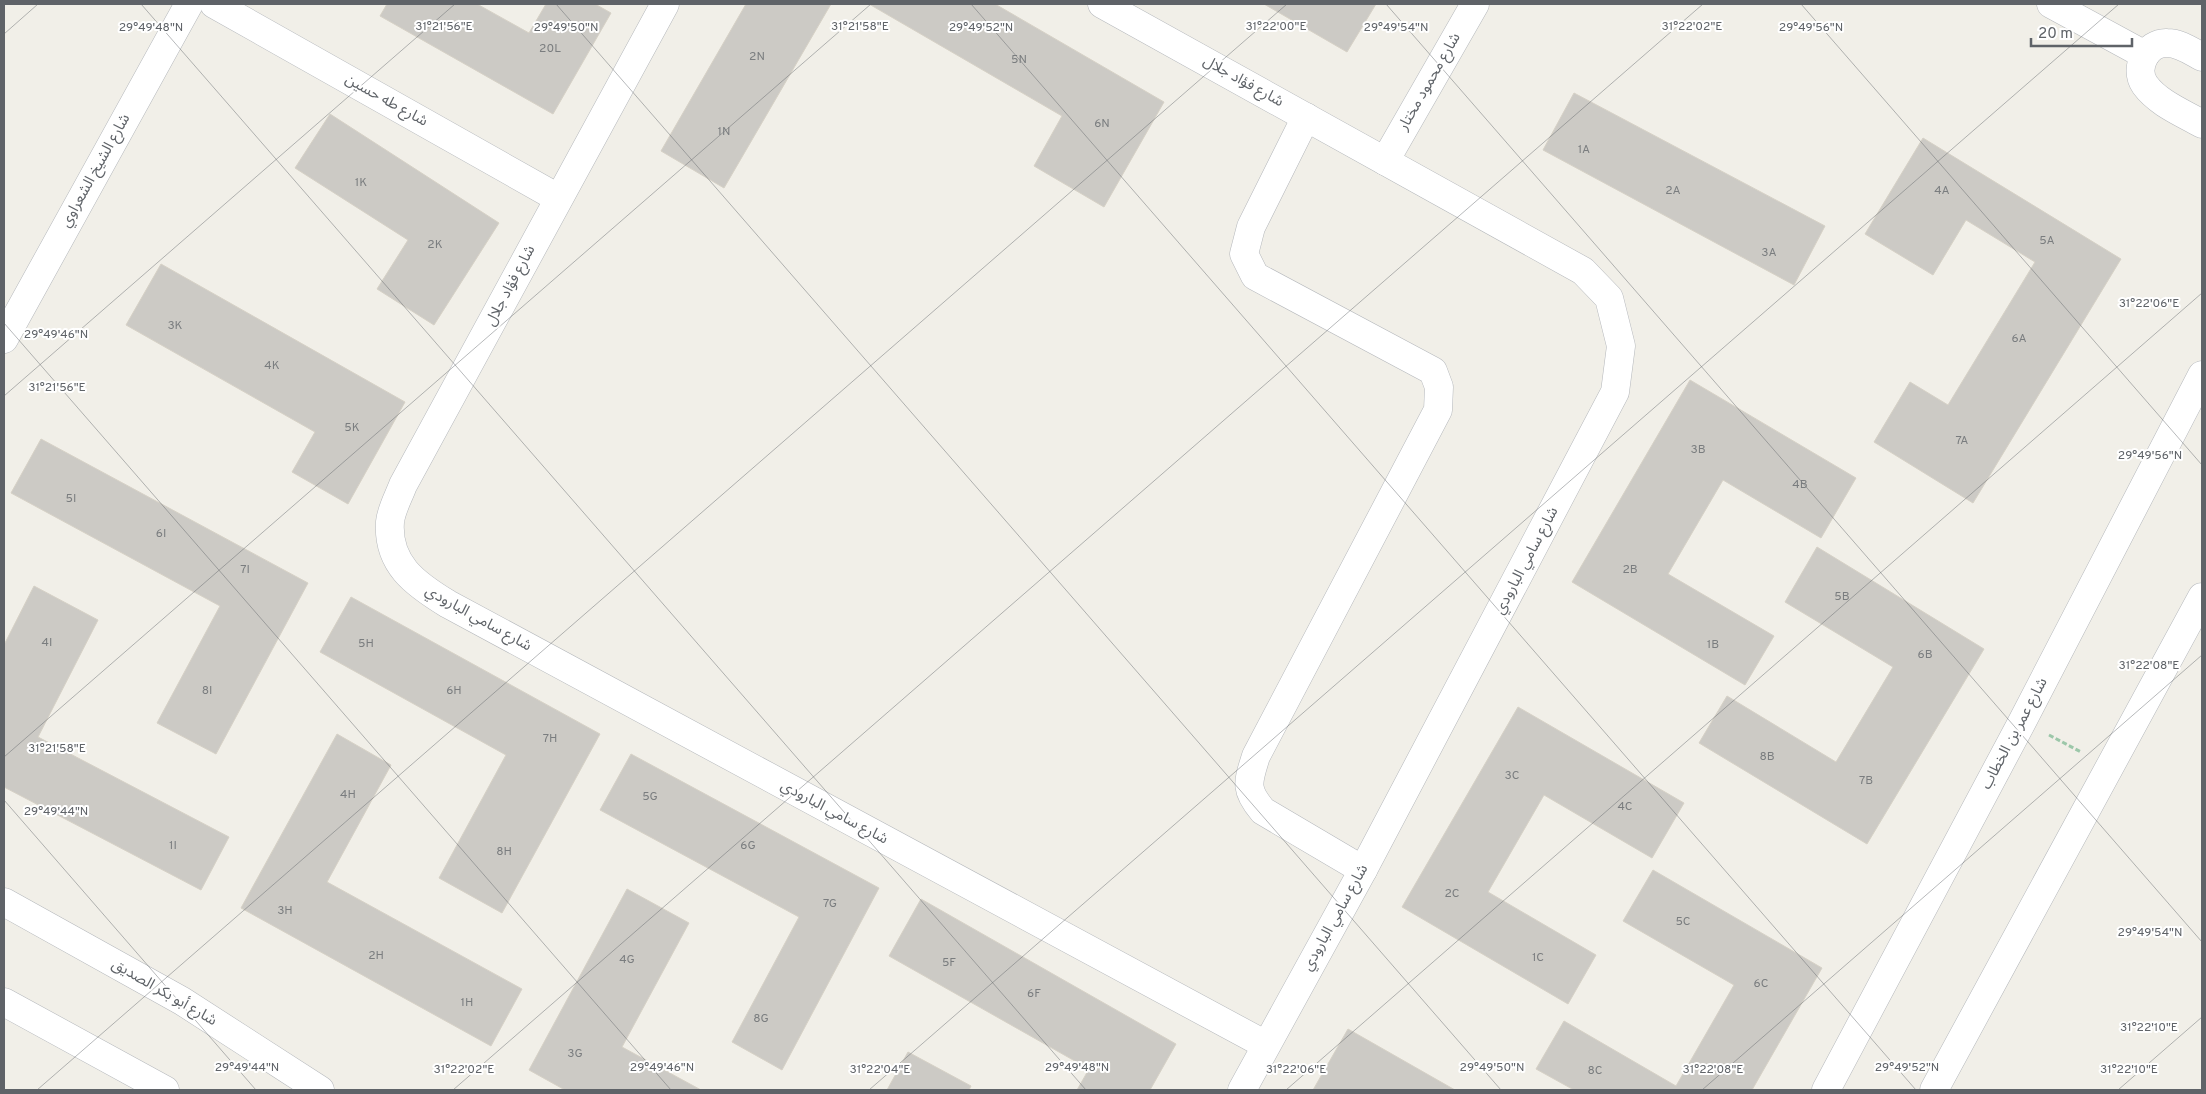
<svg xmlns="http://www.w3.org/2000/svg" width="2206" height="1094" viewBox="0 0 2206 1094" font-family="Overpass,'Noto Sans Arabic',sans-serif">
  <style>
    .building { fill: #cccac5; stroke: #d6d1c6 }
    .lines { fill: none; stroke-linecap: round; stroke-linejoin: round }
    .minor-casing { stroke: #b5b8bc; stroke-width: 29 }
    .path { stroke: #9cc7a9; stroke-width: 3; stroke-dasharray: 5 2.5; stroke-linecap: butt }
    .minor { stroke: #fff; stroke-width: 28 }
    .ticks { fill: none; stroke: #5f6368; stroke-width: 1; stroke-opacity: 0.45 }
    .labels { text-anchor: middle; dominant-baseline: central; stroke-width: 4; stroke-linejoin: round; paint-order: stroke }
    .number-label { font-size: 12px; fill: #7a7d7f }
    .street-label { font-size: 15px; fill: #5f6368; stroke: #fff }
    .ticks-label { font-size: 12px; text-anchor: middle; fill: #5f6368; stroke: #fff; stroke-width: 4; stroke-linejoin: round; paint-order: stroke }
  </style>
  <rect width="100%" height="100%" fill="#f1efe8"/>
  <g class="building">
    <polygon points="387,4 477,4 529,33 546,4 595,4 611,13 553,114 380,16"/>
    <polygon points="746,4 831,4 724,188 661,151"/>
    <polygon points="869,4 995,4 1164,102 1104,207 1034,166 1062,116"/>
    <polygon points="1264,4 1376,4 1347,52"/>
    <polygon points="1574,93 1825,226 1794,285 1543,150"/>
    <polygon points="330,114 499,223 434,325 377,289 408,240 295,168"/>
    <polygon points="1923,138 2121,259 1973,503 1874,442 1910,382 1948,405 2035,262 1966,220 1933,275 1865,234"/>
    <polygon points="161,264 405,402 348,504 292,472 315,432 126,325"/>
    <polygon points="1690,380 1856,478 1821,538 1723,480 1668,574 1774,636 1745,685 1572,582"/>
    <polygon points="41,439 308,583 216,754 157,723 220,606 11,493"/>
    <polygon points="1817,547 1984,649 1867,844 1699,743 1727,696 1836,762 1893,667 1785,602"/>
    <polygon points="34,586 98,620 38,737 229,837 201,890 4,787 4,645"/>
    <polygon points="351,597 600,734 502,913 439,878 506,755 320,652"/>
    <polygon points="1518,707 1684,803 1652,858 1544,795 1488,892 1596,955 1568,1004 1402,907"/>
    <polygon points="337,734 391,765 327,882 522,989 491,1046 241,908"/>
    <polygon points="631,754 879,888 782,1070 732,1042 799,917 600,810"/>
    <polygon points="1653,870 1822,968 1752,1090 1574,1090 1536,1069 1564,1021 1676,1086 1734,985 1623,921"/>
    <polygon points="627,889 689,923 622,1047 701,1090 565,1090 529,1070"/>
    <polygon points="921,899 1176,1044 1150,1090 1077,1090 1089,1069 889,956"/>
    <polygon points="1348,1029 1455,1090 1313,1090"/>
    <polygon points="908,1052 971,1086 969,1090 887,1090"/>
  </g>
  <g class="lines">
    <g class="minor-casing">
      <g id="minor">
        <polyline points="214,4 558,198"/>
        <path d="M665,4L403,485C399,496 391,510 390,522C387,564 415,584 448,604L1266,1045"/>
        <polyline points="1102,4 1583,271 1609,298 1621,346 1615,392 1363,870 1242,1090"/>
        <polyline points="2051,4 2145,55"/>
        <path d="M2202,57C2191,51 2180,43 2167,43C2147,42 2133,68 2145,85C2158,103 2183,113 2202,124"/>
        <path d="M1306,117L1251,227L1244,254L1255,276L1433,371L1439,387L1438,410L1256,756C1248,782 1244,789 1263,811L1363,870"/>
        <polyline points="1385,161 1475,4"/>
        <polyline points="4,339 189,4"/>
        <polyline points="4,902 182,1001 320,1090"/>
        <polyline points="4,1002 165,1090"/>
        <polyline points="1826,1090 2022,722 2202,375"/>
        <polyline points="1934,1090 2202,597"/>
      </g>
    </g>
    <polyline class="path" points="2049,735 2081,752"/>
    <use href="#minor" class="minor"/>
  </g>
  <path class="ticks" d="M141,4L1086,1090M556,4L1501,1090M971,4L1916,1090M1386,4L2202,942M1801,4L2202,465M4,34L38,4M4,323L671,1090M4,396L455,4M4,757L871,4M4,800L256,1090M37,1090L1287,4M453,1090L1703,4M869,1090L2119,4M1286,1090L2202,293M1702,1090L2202,655M2118,1090L2202,1017"/>
  <g class="labels">
    <g class="number-label">
      <text x="550" y="49">20L</text>
      <text x="757" y="57">2N</text>
      <text x="1019" y="60">5N</text>
      <text x="1102" y="124">6N</text>
      <text x="724" y="132">1N</text>
      <text x="1584" y="150">1A</text>
      <text x="361" y="183">1K</text>
      <text x="1673" y="191">2A</text>
      <text x="1942" y="191">4A</text>
      <text x="2047" y="241">5A</text>
      <text x="435" y="245">2K</text>
      <text x="1769" y="253">3A</text>
      <text x="175" y="326">3K</text>
      <text x="2019" y="339">6A</text>
      <text x="272" y="366">4K</text>
      <text x="352" y="428">5K</text>
      <text x="1962" y="441">7A</text>
      <text x="1698" y="450">3B</text>
      <text x="1800" y="485">4B</text>
      <text x="71" y="499">5I</text>
      <text x="161" y="534">6I</text>
      <text x="245" y="570">7I</text>
      <text x="1630" y="570">2B</text>
      <text x="1842" y="597">5B</text>
      <text x="47" y="643">4I</text>
      <text x="366" y="644">5H</text>
      <text x="1713" y="645">1B</text>
      <text x="1925" y="655">6B</text>
      <text x="207" y="691">8I</text>
      <text x="454" y="691">6H</text>
      <text x="550" y="739">7H</text>
      <text x="1767" y="757">8B</text>
      <text x="1512" y="776">3C</text>
      <text x="1866" y="781">7B</text>
      <text x="348" y="795">4H</text>
      <text x="650" y="797">5G</text>
      <text x="1625" y="807">4C</text>
      <text x="173" y="846">1I</text>
      <text x="748" y="846">6G</text>
      <text x="504" y="852">8H</text>
      <text x="1452" y="894">2C</text>
      <text x="830" y="904">7G</text>
      <text x="285" y="911">3H</text>
      <text x="1683" y="922">5C</text>
      <text x="376" y="956">2H</text>
      <text x="1538" y="958">1C</text>
      <text x="627" y="960">4G</text>
      <text x="949" y="963">5F</text>
      <text x="1761" y="984">6C</text>
      <text x="1034" y="994">6F</text>
      <text x="467" y="1003">1H</text>
      <text x="761" y="1019">8G</text>
      <text x="575" y="1054">3G</text>
      <text x="1595" y="1071">8C</text>
    </g>
    <g class="street-label">
      <text transform="translate(1243 82) rotate(29)">شارع فؤاد جلال</text>
      <text transform="translate(1430 82) rotate(-60)">شارع محمود مختار</text>
      <text transform="translate(386 101) rotate(29)">شارع طه حسين</text>
      <text transform="translate(96 171) rotate(-61)">شارع الشيخ الشعراوي</text>
      <text transform="translate(511 286) rotate(-62)">شارع فؤاد جلال</text>
      <text transform="translate(1527 561) rotate(-62)">شارع سامي البارودي</text>
      <text transform="translate(478 619) rotate(29)">شارع سامي البارودي</text>
      <text transform="translate(2015 734) rotate(-62)">شارع عمر بن الخطاب</text>
      <text transform="translate(834 813) rotate(28)">شارع سامي البارودي</text>
      <text transform="translate(1336 918) rotate(-61)">شارع سامي البارودي</text>
      <text transform="translate(164 993) rotate(30)">شارع أبو بكر الصديق</text>
    </g>
  </g>
  <g class="ticks-label">
    <text x="444" y="30">31°21'56"E</text>
    <text x="860" y="30">31°21'58"E</text>
    <text x="1276" y="30">31°22'00"E</text>
    <text x="1692" y="30">31°22'02"E</text>
    <text x="151" y="31">29°49'48"N</text>
    <text x="566" y="31">29°49'50"N</text>
    <text x="981" y="31">29°49'52"N</text>
    <text x="1396" y="31">29°49'54"N</text>
    <text x="1811" y="31">29°49'56"N</text>
    <text x="2149" y="307">31°22'06"E</text>
    <text x="56" y="338">29°49'46"N</text>
    <text x="57" y="391">31°21'56"E</text>
    <text x="2150" y="459">29°49'56"N</text>
    <text x="2149" y="669">31°22'08"E</text>
    <text x="57" y="752">31°21'58"E</text>
    <text x="56" y="815">29°49'44"N</text>
    <text x="2150" y="936">29°49'54"N</text>
    <text x="2149" y="1031">31°22'10"E</text>
    <text x="247" y="1071">29°49'44"N</text>
    <text x="662" y="1071">29°49'46"N</text>
    <text x="1077" y="1071">29°49'48"N</text>
    <text x="1492" y="1071">29°49'50"N</text>
    <text x="1907" y="1071">29°49'52"N</text>
    <text x="464" y="1073">31°22'02"E</text>
    <text x="880" y="1073">31°22'04"E</text>
    <text x="1296" y="1073">31°22'06"E</text>
    <text x="1713" y="1073">31°22'08"E</text>
    <text x="2129" y="1073">31°22'10"E</text>
  </g>
  <rect width="2206" height="1094" fill="none" stroke="#5f6368" stroke-width="10"/>
  <path d="M2031 38v8h101v-8" fill="none" stroke="#5f6368" stroke-width="2.5"/>
  <text x="2038" y="38" font-size="15" fill="#5f6368" stroke="#ffffff" stroke-width="4" paint-order="stroke">20 m</text>
</svg>
